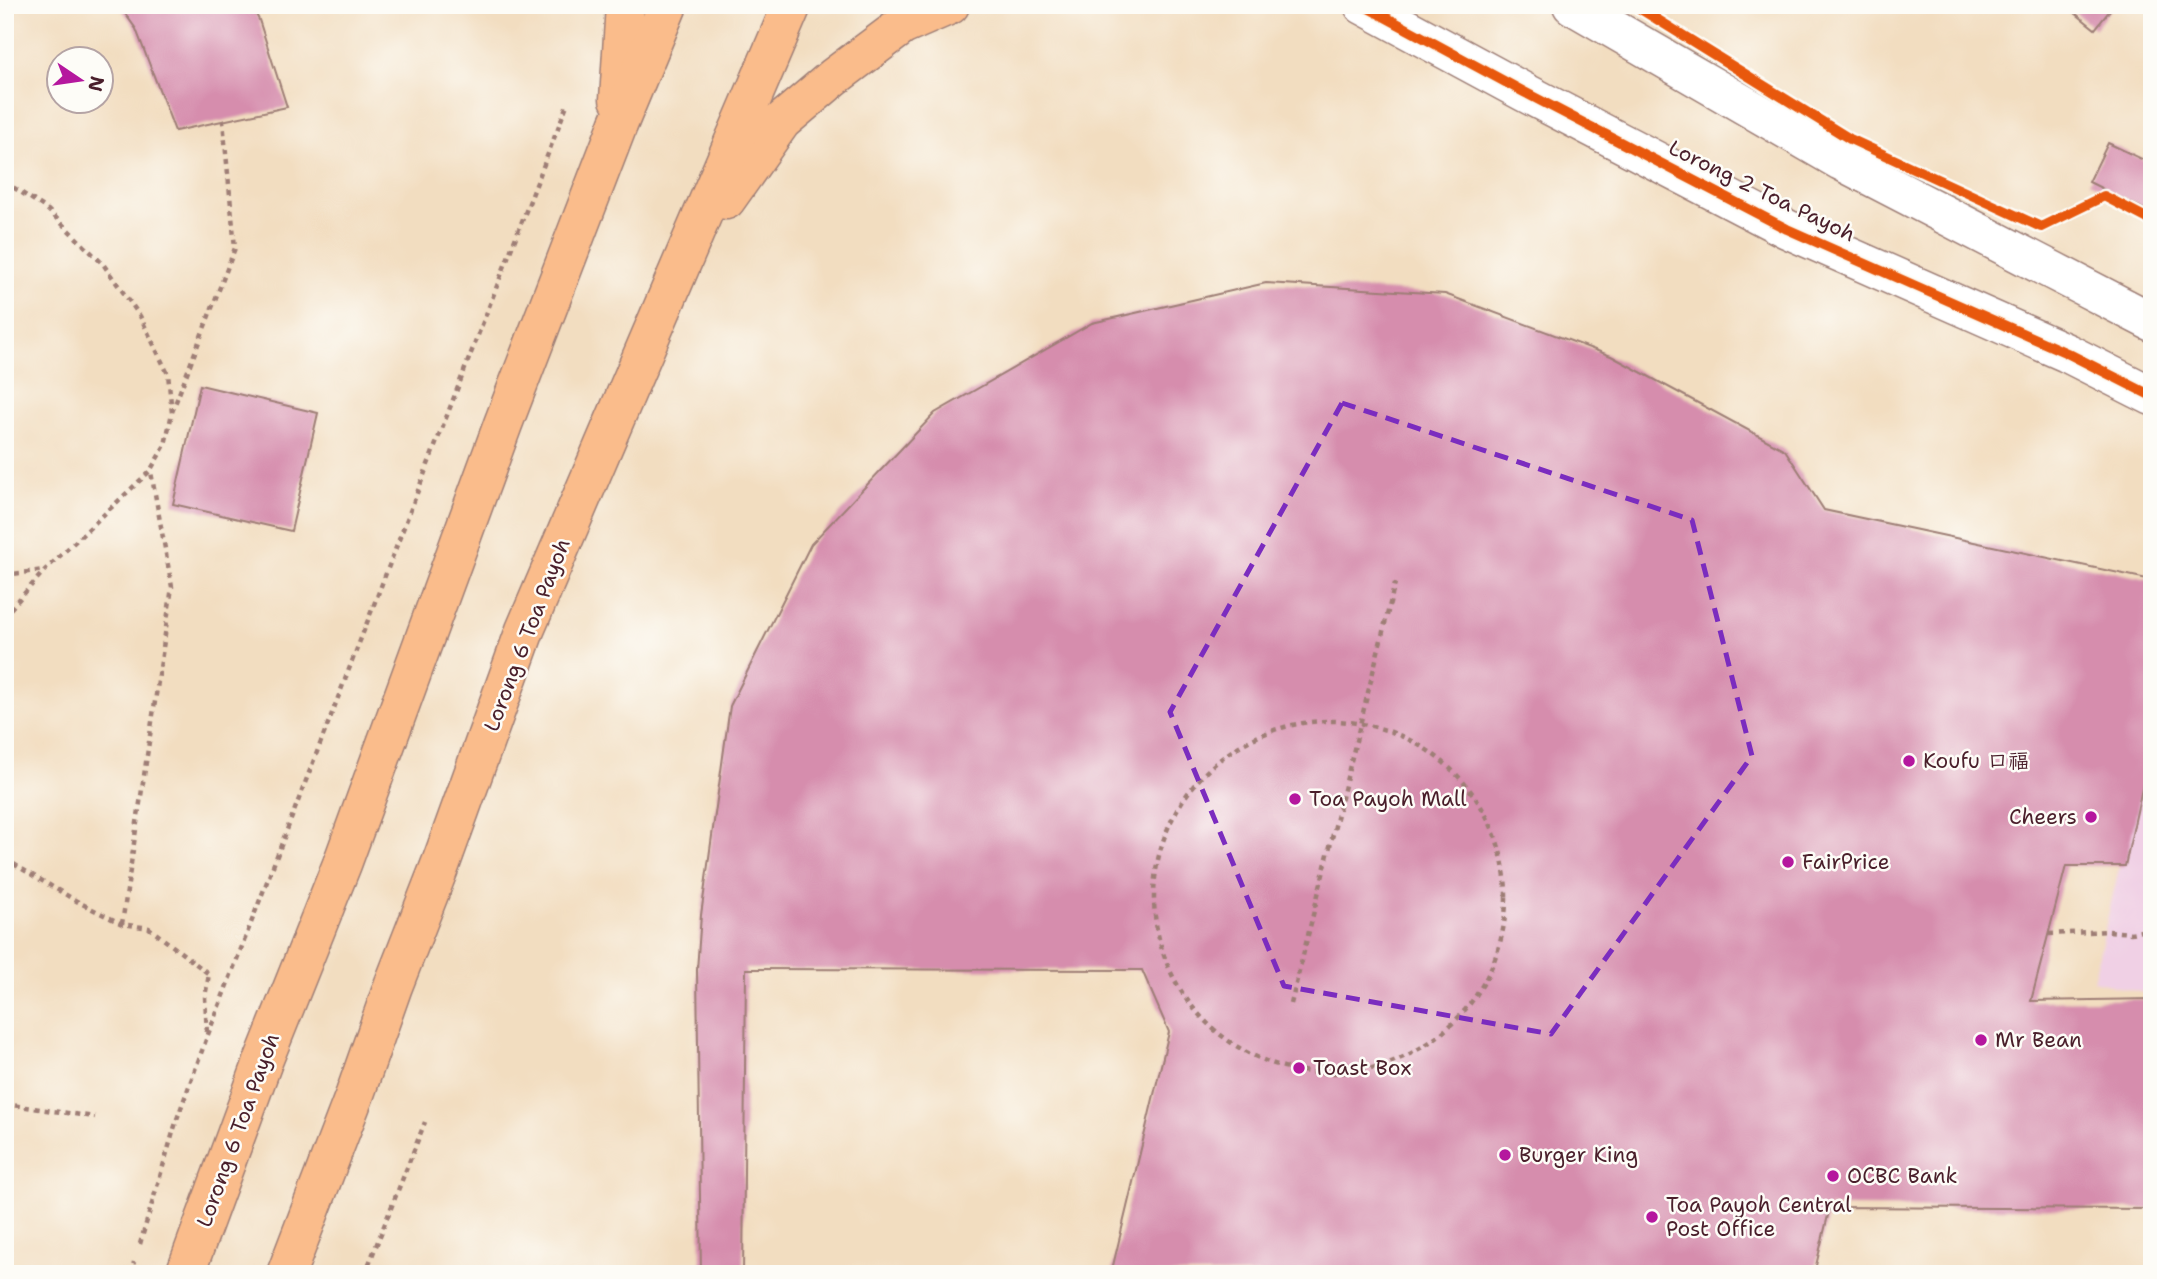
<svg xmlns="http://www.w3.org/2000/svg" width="2157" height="1279" viewBox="0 0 2157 1279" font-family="'Shantell Sans','LXGW WenKai TC',sans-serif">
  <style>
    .built { fill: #f0d0e5 }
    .building { fill: #d68dad }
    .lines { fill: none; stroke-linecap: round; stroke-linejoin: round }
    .minor-casing { stroke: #9e7e76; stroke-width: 41 }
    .major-casing { stroke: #9e7e76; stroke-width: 41 }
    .path { stroke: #9e7e76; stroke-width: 4.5; stroke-dasharray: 5 5; stroke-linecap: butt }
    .minor { stroke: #fff; stroke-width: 38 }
    .major { stroke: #fabc8b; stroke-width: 38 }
    .cycleway-casing { stroke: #fdfcf7; stroke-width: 15 }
    .cycleway { stroke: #e8590c; stroke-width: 10 }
    .marked { fill: none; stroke: #7b2cbf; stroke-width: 5; stroke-dasharray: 14 9; stroke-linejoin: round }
    .poi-dot { fill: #b5179e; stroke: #fdfcf7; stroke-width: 2.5 }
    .labels { text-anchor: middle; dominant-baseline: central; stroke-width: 5; stroke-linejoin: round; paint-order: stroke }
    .street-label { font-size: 21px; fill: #4a1f2b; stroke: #fdfcf7 }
    .poi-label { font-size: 21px; fill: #4a1f2b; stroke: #fdfcf7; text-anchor: start }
  </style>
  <rect width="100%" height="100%" fill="#fdfcf7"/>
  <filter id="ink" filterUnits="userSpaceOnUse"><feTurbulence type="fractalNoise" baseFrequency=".0143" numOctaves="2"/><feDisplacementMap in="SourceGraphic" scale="14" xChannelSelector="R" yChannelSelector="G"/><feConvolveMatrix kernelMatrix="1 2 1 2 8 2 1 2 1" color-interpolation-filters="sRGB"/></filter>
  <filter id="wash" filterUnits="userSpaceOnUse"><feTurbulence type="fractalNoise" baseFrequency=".00686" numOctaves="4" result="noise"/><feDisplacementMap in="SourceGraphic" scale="28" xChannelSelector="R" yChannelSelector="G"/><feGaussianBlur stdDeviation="1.57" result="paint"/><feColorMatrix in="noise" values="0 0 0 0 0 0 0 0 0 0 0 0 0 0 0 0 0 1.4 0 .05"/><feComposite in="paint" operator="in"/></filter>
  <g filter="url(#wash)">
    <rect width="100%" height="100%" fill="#f2ddc0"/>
    <polygon class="built" points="2152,725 2152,995 2093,981"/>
    <g id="blocks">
      <g class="building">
        <polygon points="119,5 251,5 259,20 287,107 175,131 136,29"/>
        <polygon points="2065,5 2114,5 2095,29"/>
        <polygon points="2108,143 2152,164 2152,213 2089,182"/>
        <polygon points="1266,283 1445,294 1611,356 1785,450 1824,510 2152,580 2152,743 2125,866 2066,866 2031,1001 2152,999 2152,1209 1830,1207 1814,1274 1111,1274 1169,1032 1142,970 746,969 743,1274 701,1274 697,970 701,915 730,706 811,544 935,413 1092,323"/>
        <polygon points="200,385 318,413 291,531 173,504"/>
      </g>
    </g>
  </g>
  <g filter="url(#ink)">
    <use href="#blocks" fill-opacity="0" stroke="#9e7e76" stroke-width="2"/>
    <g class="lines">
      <g class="minor-casing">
        <g id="minor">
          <polyline points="1363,5 1524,92 1787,229 2067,353 2152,396"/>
          <polyline points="1572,5 1841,161 2152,322"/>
        </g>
      </g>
      <g class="major-casing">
        <g id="major">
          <polyline points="619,99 625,5"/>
          <polyline points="726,200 782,121 834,77 902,26 950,5"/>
          <polyline points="185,1274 264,1059 342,864 503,424 618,125 668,5"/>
          <polyline points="286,1274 355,1094 393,986 441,863 525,630 792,5"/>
        </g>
      </g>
      <g class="path">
        <polyline points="5,182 47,209 103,264 140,316 168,374 172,413 165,445 150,471 45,570 5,615"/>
        <polyline points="172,412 235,248 223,121"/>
        <polyline points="5,575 44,570"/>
        <circle cx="1330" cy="897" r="176"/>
        <polyline points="5,859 80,903 122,924 149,928 209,974 205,997 207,1034"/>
        <polyline points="122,924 172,587 151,472"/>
        <polyline points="2049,934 2108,931 2131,933 2152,929"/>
        <polyline points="1291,1004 1395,583"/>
        <polyline points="5,1104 95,1117"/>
        <polyline points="140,1244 177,1119 207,1037 568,102"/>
        <polyline points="131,1274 134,1262"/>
        <polyline points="365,1274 425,1122"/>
      </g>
      <use href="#minor" class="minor"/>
      <use href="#major" class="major"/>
      <g class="cycleway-casing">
        <g id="cycleway">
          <polyline points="1363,5 1524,92 1787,229 2067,353 2152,396"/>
          <polyline points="1634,5 1850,139 2041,227 2104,196 2152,221"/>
        </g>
      </g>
      <use href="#cycleway" class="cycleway"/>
    </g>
  </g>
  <path class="marked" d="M1342,403L1692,520L1752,756L1551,1034L1284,986L1170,712Z"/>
  <g class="poi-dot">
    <circle cx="1909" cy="761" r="7"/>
    <circle cx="1295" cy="799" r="7"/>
    <circle cx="2091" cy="817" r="7"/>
    <circle cx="1788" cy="862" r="7"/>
    <circle cx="1981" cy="1040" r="7"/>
    <circle cx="1299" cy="1068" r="7"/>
    <circle cx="1505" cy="1155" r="7"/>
    <circle cx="1833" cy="1176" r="7"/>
    <circle cx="1652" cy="1217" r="7"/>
  </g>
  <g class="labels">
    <g class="street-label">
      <text transform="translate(1762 191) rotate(26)">Lorong 2 Toa Payoh</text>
      <text transform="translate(527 635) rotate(-69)">Lorong 6 Toa Payoh</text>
      <text transform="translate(238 1130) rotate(-70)">Lorong 6 Toa Payoh</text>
    </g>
    <g class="poi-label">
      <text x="1923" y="761">Koufu 口福</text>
      <text x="1309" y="799">Toa Payoh Mall</text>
      <text x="2077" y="817" text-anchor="end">Cheers</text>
      <text x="1802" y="862">FairPrice</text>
      <text x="1995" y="1040">Mr Bean</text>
      <text x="1313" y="1068">Toast Box</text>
      <text x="1519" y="1155">Burger King</text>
      <text x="1847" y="1176">OCBC Bank</text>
      <text x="1666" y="1205">Toa Payoh Central<tspan x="1666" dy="24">Post Office</tspan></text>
    </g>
  </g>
  <rect width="2157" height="1279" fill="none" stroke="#fdfcf7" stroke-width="28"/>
  <g transform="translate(80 80) rotate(103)"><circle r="33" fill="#fdfcf7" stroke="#b5a4a5" stroke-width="2"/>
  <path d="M0-5L12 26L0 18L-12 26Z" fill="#b5179e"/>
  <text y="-10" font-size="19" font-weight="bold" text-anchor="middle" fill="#4a1f2b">N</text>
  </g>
</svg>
